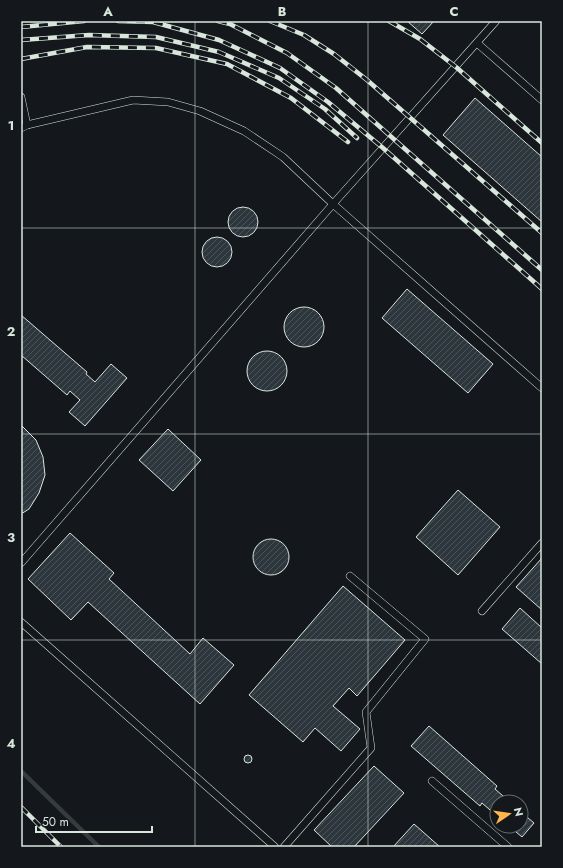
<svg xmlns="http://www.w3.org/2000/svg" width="563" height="868" viewBox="0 0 563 868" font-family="Jost,sans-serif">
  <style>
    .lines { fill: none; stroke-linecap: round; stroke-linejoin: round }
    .stream { stroke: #363b3e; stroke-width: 4.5 }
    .building { fill: url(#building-hatch); stroke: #d8e6dc }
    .service-casing { stroke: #d8e6dc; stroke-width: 8 }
    .service { stroke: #14181c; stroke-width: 7 }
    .rail-casing { stroke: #d8e6dc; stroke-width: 4.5 }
    .rail { stroke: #14181c; stroke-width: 3; stroke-dasharray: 9; stroke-linecap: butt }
    .grid { fill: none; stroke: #d8e6dc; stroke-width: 1; stroke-opacity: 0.55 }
    .neatline { fill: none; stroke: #d8e6dc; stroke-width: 1.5 }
    .grid-label { font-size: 13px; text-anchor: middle; font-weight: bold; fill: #d8e6dc }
  </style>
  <defs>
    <pattern id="building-hatch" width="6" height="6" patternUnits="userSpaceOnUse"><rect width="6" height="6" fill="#2c363c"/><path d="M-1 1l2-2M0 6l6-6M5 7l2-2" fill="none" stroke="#4a5358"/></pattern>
  </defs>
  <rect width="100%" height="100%" fill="#14181c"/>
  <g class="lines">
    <polyline class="stream" points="21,771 99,847"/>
  </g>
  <g class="building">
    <polygon points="407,21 434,21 422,34"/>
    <polygon points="475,98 542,157 542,222 443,135"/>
    <circle cx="243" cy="222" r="15"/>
    <circle cx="217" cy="252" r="15"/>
    <polygon points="407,289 493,364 468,393 382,318"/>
    <circle cx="304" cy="327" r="20"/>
    <polygon points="21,315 87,372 86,374 95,382 111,364 127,378 85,426 69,412 80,400 70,391 67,395 21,355"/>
    <circle cx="267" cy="371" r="20"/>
    <polygon points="21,425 36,440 43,457 45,475 39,493 29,509 21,514"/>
    <polygon points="168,429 201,460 173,491 139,460"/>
    <polygon points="458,490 500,527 458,575 416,537"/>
    <polygon points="70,533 114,573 109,579 190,654 203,638 234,665 200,704 88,602 71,620 28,579"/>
    <circle cx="271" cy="557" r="18"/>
    <polygon points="542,558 542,610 516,587"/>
    <polygon points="343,586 405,640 357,696 349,688 333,706 360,729 341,751 315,728 303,742 249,695"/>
    <polygon points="520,608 542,628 542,664 502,629"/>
    <polygon points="429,726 497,786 495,789 510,802 497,802 497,816 482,803 480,806 411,746"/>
    <circle cx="248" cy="759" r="4"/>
    <polygon points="374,766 404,793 354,847 332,847 314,830"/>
    <polygon points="521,812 534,823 522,837 509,826 521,826"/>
    <polygon points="414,824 440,847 393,847"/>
  </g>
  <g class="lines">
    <g class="service-casing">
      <g id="service">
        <polyline points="477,43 542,100"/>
        <polyline points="21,97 27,125"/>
        <polyline points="21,128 27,125 133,100 168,102 200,111 244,131 283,157 333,204 542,388"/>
        <polyline points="21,563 333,204 496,21"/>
        <polyline points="482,611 542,543"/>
        <polyline points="21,622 275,847"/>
        <polyline points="432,781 508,847"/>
        <polyline points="284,847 371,748 366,712 425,639 350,576"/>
      </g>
    </g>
    <use href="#service" class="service"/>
    <g class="rail-casing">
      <g id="rail">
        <polyline points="118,21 153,22 219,40 280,68 328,102 383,148 542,289"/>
        <polyline points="218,21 230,24 287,53 336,88 542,270"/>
        <polyline points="270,21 304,35 334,54 367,80 542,233"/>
        <polyline points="389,21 420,39 456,67 542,143"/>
        <polyline points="21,27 84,21"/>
        <polyline points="21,40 89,35 156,37 219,52 279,78 325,109 357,138"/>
        <polyline points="21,59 87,47 156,48 227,64 291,98 348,142"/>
        <polyline points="21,807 61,847"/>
      </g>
    </g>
    <use href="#rail" class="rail"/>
  </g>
  <path class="grid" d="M195,21V847M368,21V847M21,228H542M21,434H542M21,640H542"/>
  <rect width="563" height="868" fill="none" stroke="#14181c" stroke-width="44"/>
  <g transform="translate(509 814) rotate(77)"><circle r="19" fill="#14181c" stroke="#626a69"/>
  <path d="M0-3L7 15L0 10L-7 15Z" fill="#ffb74d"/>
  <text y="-6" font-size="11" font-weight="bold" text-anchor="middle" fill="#d8e6dc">N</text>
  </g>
  <path d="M36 826v6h116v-6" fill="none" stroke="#d8e6dc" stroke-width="2"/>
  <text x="42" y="826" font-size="12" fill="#d8e6dc" stroke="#14181c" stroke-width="3" paint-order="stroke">50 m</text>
  <rect x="22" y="22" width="519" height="824" class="neatline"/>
  <g class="grid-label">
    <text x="108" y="16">A</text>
    <text x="282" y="16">B</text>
    <text x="454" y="16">C</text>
    <text x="11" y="130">1</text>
    <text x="11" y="336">2</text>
    <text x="11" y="542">3</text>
    <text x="11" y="748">4</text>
  </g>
</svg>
